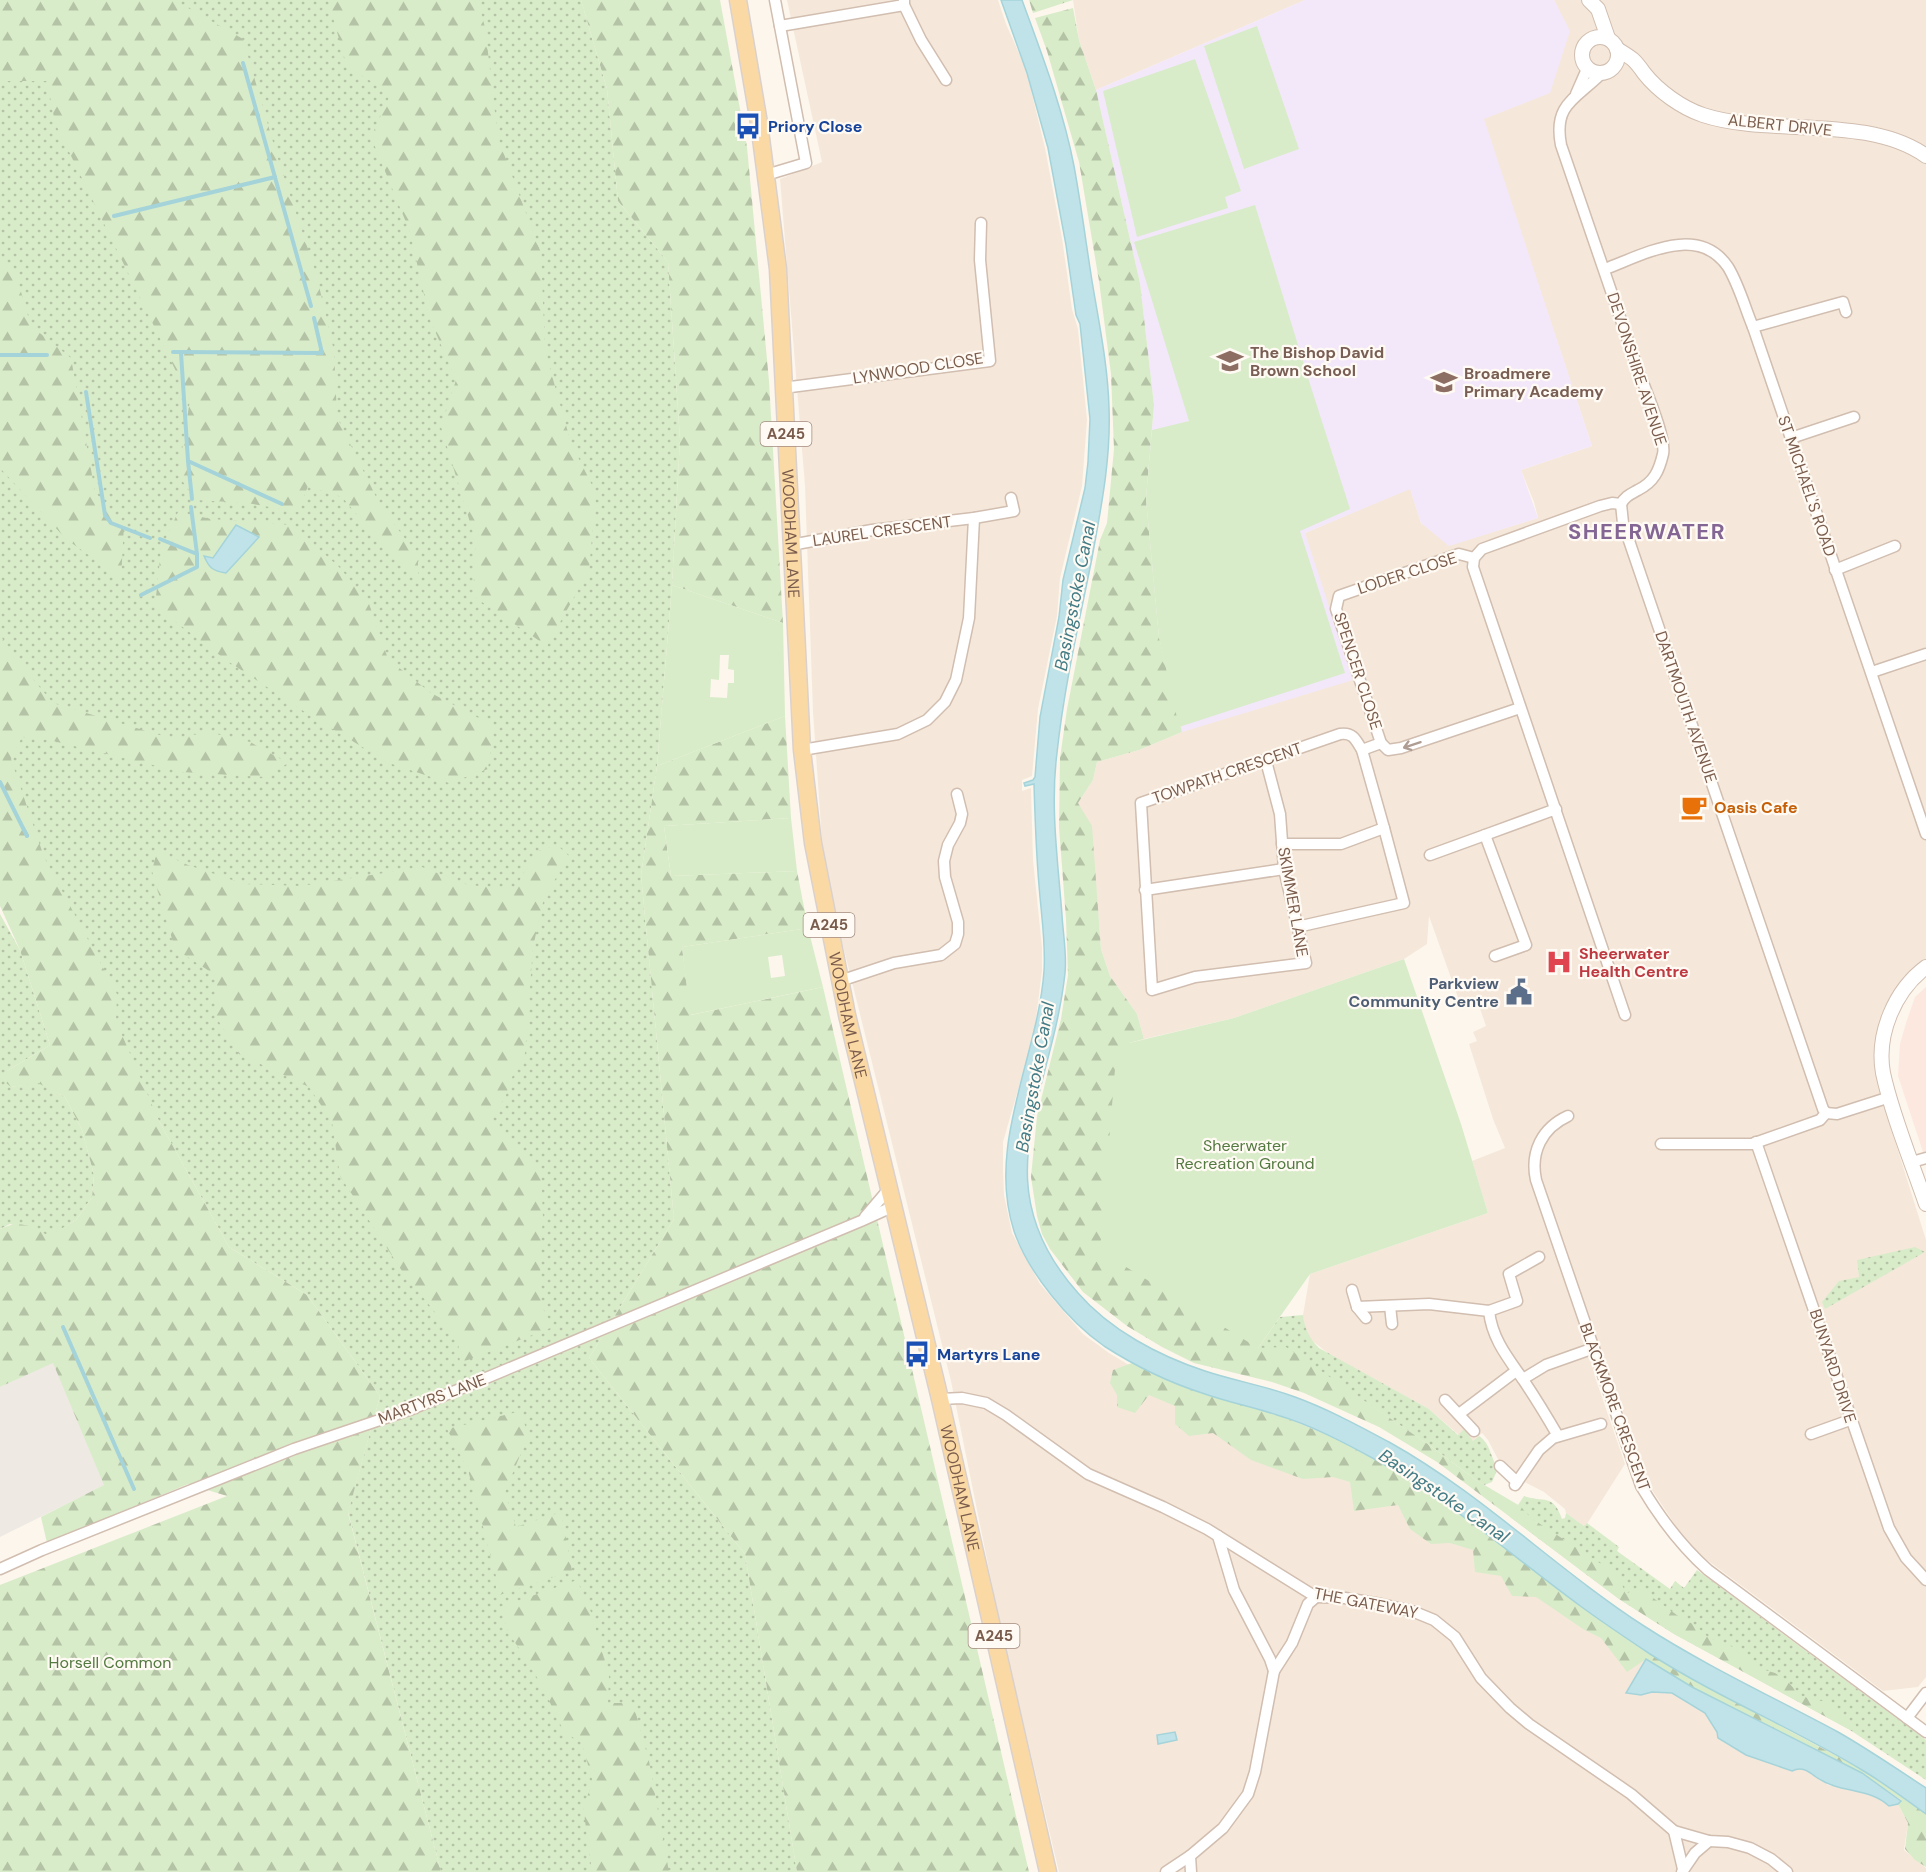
<svg xmlns="http://www.w3.org/2000/svg" width="1926" height="1872" viewBox="0 0 1926 1872" font-family="'DM Sans',sans-serif">
  <style>
    .residential { fill: #f5e8da }
    .commercial { fill: #fde8e0 }
    .industrial { fill: #efe9e4 }
    .education { fill: #f3e8fa }
    .grass { fill: url(#grass-dots) }
    .forest { fill: url(#forest-firs) }
    .green { fill: #d8ecc9; fill-rule: evenodd }
    .water { fill: #bfe3e8; stroke: #a5d3da; stroke-width: 1.5 }
    .lines { fill: none; stroke-linecap: round; stroke-linejoin: round }
    .stream { stroke: #a5d3da; stroke-width: 4 }
    .minor-casing { stroke: #d1beb0; stroke-width: 13 }
    .tertiary-casing { stroke: #d1beb0; stroke-width: 16 }
    .primary-casing { stroke: #dad1cd; stroke-width: 19 }
    .minor { stroke: #fff; stroke-width: 10 }
    .tertiary { stroke: #fff; stroke-width: 14 }
    .primary { stroke: #fbd9a5; stroke-width: 16 }
    .oneway { stroke: #af9d94 }
    .labels { text-anchor: middle; dominant-baseline: central; stroke-width: 4.5; stroke-linejoin: round; paint-order: stroke }
    .shield { fill: #fffaf3; stroke: #a28b7f; stroke-width: 1.5 }
    .shield-label { font-size: 15px; font-weight: bold; fill: #7a5c4d }
    .street-label { font-size: 16px; fill: #7a5c4d; stroke: #fffaf3 }
    .transit-label { font-size: 16px; font-weight: bold; fill: #164399; stroke: #fffaf3; text-anchor: start }
    .education-label { font-size: 16px; font-weight: bold; fill: #785e54; stroke: #fffaf3; text-anchor: start }
    .food-label { font-size: 16px; font-weight: bold; fill: #c56008; stroke: #fffaf3; text-anchor: start }
    .health-label { font-size: 16px; font-weight: bold; fill: #be3a42; stroke: #fffaf3; text-anchor: start }
    .service-label { font-size: 16px; font-weight: bold; fill: #4e5e75; stroke: #fffaf3; text-anchor: end }
    .park-label { font-size: 16px; fill: #537a41; stroke: #fffaf3 }
    .water-label { font-size: 18px; font-style: italic; fill: #437c86; stroke: #fffaf3 }
    .district-label { font-size: 22px; font-weight: bold; letter-spacing: 1.5px; fill: #846695; stroke: #fffaf3 }
  </style>
  <defs>
    <pattern id="grass-dots" width="8" height="8" patternUnits="userSpaceOnUse" patternTransform="scale(1.5)"><rect width="8" height="8" fill="#d8ecc9"/><path d="M2 2h.1M6 6h.1" fill="none" stroke="#b4c2a5" stroke-width="1.8" stroke-linecap="round"/></pattern>
    <pattern id="forest-firs" width="22" height="20" patternUnits="userSpaceOnUse" patternTransform="scale(1.5)"><rect width="22" height="20" fill="#d8ecc9"/><path d="M5 1l3.5 6h-7zM16 11l3.5 6h-7z" fill="#b4c2a5"/></pattern>
  </defs>
  <rect width="100%" height="100%" fill="#fdf6ec"/>
  <g class="residential">
    <polygon points="787,0 998,0 1006,24 1026,69 1045,148 1062,238 1072,309 1078,329 1087,420 1082,486 1060,578 1057,616 1038,709 1032,776 1022,780 1022,791 1031,788 1033,860 1042,947 1042,971 1034,1034 1003,1142 1003,1171 1004,1195 1012,1233 1040,1284 1083,1334 1109,1353 1134,1368 1200,1396 1281,1417 1648,1656 1641,1695 1652,1692 1672,1693 1705,1713 1723,1742 1746,1755 1791,1771 1797,1768 1809,1770 1828,1785 1864,1793 1882,1800 1889,1806 1898,1804 1908,1823 1904,1850 1926,1868 1926,1872 1059,1872 1000,1624 951,1381 824,869 813,712 805,486 780,179 822,162"/>
    <polygon points="1073,0 1305,0 1096,90 1079,40"/>
    <polygon points="1554,0 1926,0 1926,962 1904,976 1883,1016 1874,1050 1885,1109 1926,1240 1926,1677 1918,1687 1883,1691 1707,1560 1696,1550 1676,1526 1652,1490 1604,1362 1594,1374 1625,1464 1585,1527 1566,1513 1565,1509 1544,1492 1513,1476 1502,1467 1488,1440 1482,1433 1473,1441 1459,1435 1429,1409 1329,1354 1310,1339 1305,1328 1303,1315 1310,1274 1488,1213 1472,1161 1505,1148 1493,1119 1469,1044 1477,1041 1473,1032 1486,1026 1477,1000 1461,1006 1429,916 1427,944 1404,959 1234,1018 1144,1039 1137,1014 1110,976 1101,949 1096,886 1078,803 1093,780 1097,762 1139,750 1182,732 1305,533 1410,488 1421,523 1450,545 1538,518 1534,502 1521,470 1592,446 1483,119 1560,13"/>
  </g>
  <polygon class="commercial" points="1926,987 1926,1161 1898,1076 1900,1044 1906,1023 1915,997"/>
  <polygon class="industrial" points="53,1362 105,1485 0,1537 0,1387"/>
  <polygon class="education" points="1305,0 1554,0 1570,31 1550,93 1484,119 1592,446 1521,470 1538,518 1449,546 1421,523 1410,489 1305,533 1353,680 1182,732 1159,637 1146,499 1154,405 1140,283 1096,90"/>
  <g class="grass">
    <polygon points="0,0 581,0 607,89 618,201 668,262 680,439 672,585 657,766 641,875 674,1219 589,1358 745,1554 797,1872 441,1872 348,1512 380,1396 307,1295 229,1247 159,1121 0,821"/>
    <polygon points="0,914 20,950 50,1045 7,1071 11,1087 38,1082 65,1097 82,1130 94,1175 92,1197 76,1220 49,1237 10,1224 0,1229"/>
    <polygon points="1915,1247 1925,1252 1825,1309 1822,1302 1839,1281 1859,1277 1857,1260"/>
    <path d="M1303,1315C1305,1329 1309,1338 1319,1348L1429,1409L1458,1435L1464,1429L1473,1441L1479,1436C1491,1444 1490,1457 1498,1468L1492,1482L1484,1485L1476,1480L1432,1447L1286,1348H1258L1280,1317Z"/>
    <path d="M1524,1496C1544,1503 1553,1493 1562,1519L1565,1518L1566,1513L1584,1526L1587,1523L1619,1547L1617,1551L1670,1589L1675,1581L1684,1588L1697,1570L1926,1740V1780L1850,1730L1674,1634L1619,1599L1510,1517Z"/>
  </g>
  <g class="forest">
    <polygon points="0,0 174,0 243,39 278,159 316,273 334,351 337,417 380,505 418,556 418,582 392,556 342,497 308,486 298,512 247,503 196,500 178,475 190,400 55,123 47,81 5,81 0,75"/>
    <polygon points="328,0 477,0 485,27 498,138 541,253 545,351 571,443 596,493 589,570 547,646 473,596 476,542 441,427 456,380 429,317 410,232 371,137 391,93 347,67"/>
    <polygon points="581,0 720,0 747,147 769,381 783,623 672,585 680,439 668,262 618,201 607,89"/>
    <polygon points="1029,0 1073,0 1033,13"/>
    <polygon points="1073,8 1079,40 1096,90 1140,283 1154,405 1146,499 1159,637 1182,732 1139,750 1097,762 1093,780 1078,803 1092,826 1101,949 1110,976 1137,1014 1144,1039 1129,1043 1258,1348 1286,1347 1432,1447 1476,1480 1520,1506 1531,1518 1618,1575 1626,1594 1638,1587 1681,1618 1695,1625 1709,1638 1733,1647 1755,1667 1775,1673 1787,1681 1800,1695 1813,1700 1823,1701 1856,1725 1854,1730 1850,1730 1674,1634 1619,1599 1437,1462 1379,1427 1304,1393 1272,1382 1194,1363 1162,1347 1127,1326 1083,1292 1050,1249 1042,1234 1037,1216 1031,1177 1037,1116 1061,1019 1068,975 1066,919 1059,827 1060,758 1067,709 1100,540 1107,523 1114,449 1111,374 1099,281 1079,162 1047,51 1035,18"/>
    <polygon points="0,258 14,268 31,326 71,358 95,492 124,525 121,578 66,539 0,468"/>
    <polygon points="178,512 211,519 292,525 339,567 368,601 388,659 431,693 494,726 488,769 449,783 389,763 314,718 226,660 155,606 161,550"/>
    <path d="M0,635L17,660L53,703L173,739L208,732L250,742L288,763L266,777L182,772L49,740L22,737L11,759L44,857L117,994L116,1021L159,1121L229,1247L307,1295L380,1396L348,1513L441,1872H0V1585L227,1496L188,1484L47,1543L41,1517L104,1485L53,1363L0,1387V1229C19,1219 32,1226 49,1236L76,1220L92,1197L94,1175L82,1130L65,1097L38,1083L11,1087L5,1082L7,1071L50,1045L20,950L0,906Z"/>
    <polygon points="785,716 791,818 664,826 671,876 797,871 808,928 682,947 691,1015 823,987 1029,1872 797,1872 745,1554 589,1358 674,1219 641,875 657,766"/>
    <polygon points="557,845 569,856 544,898 533,947 525,1054 515,1069 505,1098 490,1117 518,1150 541,1172 543,1217 540,1256 541,1305 553,1327 460,1363 458,1341 402,1271 340,1176 332,1122 309,1087 239,1054 216,1017 217,976 175,949 152,871 157,851 188,865 244,884 301,886 422,867 468,885 515,889 535,852"/>
    <polygon points="1132,1363 1201,1393 1281,1416 1327,1435 1376,1460 1421,1487 1493,1538 1604,1623 1652,1655 1683,1674 1863,1770 1926,1814 1926,1867 1915,1860 1905,1849 1908,1823 1898,1804 1901,1800 1862,1773 1692,1687 1646,1659 1627,1672 1601,1638 1583,1629 1536,1597 1512,1596 1501,1576 1475,1572 1473,1550 1450,1543 1431,1544 1410,1529 1398,1505 1354,1511 1350,1482 1333,1477 1303,1479 1251,1460 1213,1433 1189,1436 1175,1424 1175,1406 1149,1395 1135,1413 1117,1407 1117,1395 1110,1383 1113,1370"/>
    <polygon points="521,1411 528,1436 505,1492 516,1527 561,1512 572,1571 496,1596 496,1576 468,1470 447,1429"/>
    <polygon points="577,1580 591,1612 609,1676 608,1703 633,1703 649,1761 669,1872 592,1872 583,1806 593,1783 582,1743 564,1732 542,1686 523,1654 509,1634 500,1607"/>
  </g>
  <g class="green">
    <polygon points="1257,26 1299,149 1244,169 1204,46"/>
    <polygon points="1195,59 1241,191 1225,197 1228,208 1137,237 1103,91"/>
    <polygon points="1255,205 1310,384 1350,509 1300,531 1345,673 1179,727 1159,637 1146,499 1152,430 1189,421 1134,242"/>
    <path d="M672,585L783,623L785,716L657,766ZM720,655H729L728,669L734,670V683H728L727,698L710,697L711,679L719,680Z"/>
    <polygon points="791,818 797,871 671,876 664,826"/>
    <path d="M808,928L823,987L690,1015L682,947ZM782,955L785,976L771,978L768,957Z"/>
    <polygon points="1404,959 1461,1124 1488,1213 1310,1274 1258,1348 1100,1251 1115,1069 1129,1043 1234,1018"/>
  </g>
  <g class="water">
    <path d="M1001,0H1022C1042,55 1063,109 1074,166C1081,204 1086,243 1092,281C1099,323 1108,366 1109,408C1111,459 1101,508 1092,558C1079,623 1064,687 1057,753C1050,806 1058,862 1062,915C1063,934 1067,954 1065,973C1052,1095 980,1183 1078,1293C1110,1330 1159,1356 1205,1371C1235,1381 1266,1386 1295,1397C1328,1409 1359,1426 1389,1442C1481,1493 1556,1569 1644,1626C1706,1666 1773,1697 1838,1732C1868,1749 1897,1769 1926,1788V1814C1905,1799 1884,1783 1862,1770C1793,1728 1717,1697 1650,1654C1626,1638 1602,1622 1579,1605C1512,1556 1450,1500 1376,1460C1345,1443 1311,1425 1277,1415C1253,1407 1227,1402 1202,1393C1168,1382 1135,1366 1104,1346C1068,1321 1028,1272 1014,1231C986,1144 1038,1057 1044,971C1046,943 1041,913 1039,885C1036,851 1035,818 1034,784L1025,786L1024,783L1033,780L1035,777L1040,717L1059,617L1063,580L1085,488L1088,462L1090,419L1080,324L1076,315L1066,245L1048,148L1027,73Z"/>
    <path d="M236,525L259,537L226,573C213,571 209,568 204,556L213,558Z"/>
    <path d="M1646,1659L1692,1687L1862,1773L1901,1801L1898,1804L1889,1806C1869,1787 1840,1794 1816,1777C1808,1771 1802,1766 1792,1771L1746,1755L1718,1738L1717,1732L1705,1713L1672,1693L1652,1692L1641,1695L1626,1693Z"/>
    <polygon points="1175,1732 1177,1740 1158,1744 1157,1735"/>
  </g>
  <g class="lines">
    <g class="stream">
      <polyline points="243,63 311,306"/>
      <polyline points="114,216 275,177"/>
      <polyline points="314,318 322,353"/>
      <polyline points="173,352 321,353"/>
      <polyline points="181,353 188,461 192,499"/>
      <polyline points="0,355 47,355"/>
      <polyline points="86,392 105,515 111,523 150,538"/>
      <polyline points="188,461 282,504"/>
      <polyline points="160,539 197,554"/>
      <polyline points="141,595 197,567 197,554 191,507"/>
      <polyline points="0,782 27,836"/>
      <polyline points="63,1327 134,1489"/>
    </g>
    <g class="minor-casing">
      <g id="minor">
        <polyline points="904,0 904,5 921,40 946,80"/>
        <polyline points="780,26 904,5"/>
        <path d="M1601,74C1576,99 1553,104 1561,145C1586,216 1610,287 1634,358C1640,378 1667,436 1663,454C1659,471 1654,482 1638,490C1631,494 1625,496 1621,504"/>
        <polyline points="1576,94 1587,69"/>
        <polyline points="766,175 806,163 775,0"/>
        <path d="M1605,269C1643,255 1698,223 1728,267C1739,285 1745,308 1753,327L1926,834"/>
        <polyline points="1753,327 1843,302 1846,312"/>
        <polyline points="783,388 990,361 980,260 981,223"/>
        <polyline points="1791,438 1854,417"/>
        <polyline points="1621,504 1623,523 1823,1109 1826,1113"/>
        <polyline points="1621,504 1612,503 1600,506 1482,549 1474,558 1473,567 1625,1015"/>
        <polyline points="791,545 872,530 974,518 1014,511 1011,498"/>
        <polyline points="1474,558 1459,554 1339,596 1336,609 1381,743 1388,750 1401,748 1520,708"/>
        <polyline points="1835,570 1895,546"/>
        <polyline points="1872,672 1926,654"/>
        <polyline points="802,750 898,734 927,720 945,702 956,680 969,618 974,518"/>
        <path d="M1266,761L1280,814L1284,869L1306,963L1195,977L1152,990L1141,803L1340,734C1353,732 1356,740 1362,750L1381,743"/>
        <polyline points="1485,835 1556,809"/>
        <polyline points="1282,844 1341,844 1384,828 1362,750"/>
        <polyline points="1430,855 1485,835 1526,945 1495,956"/>
        <polyline points="1145,890 1284,869"/>
        <polyline points="1297,927 1404,903 1384,828"/>
        <polyline points="840,981 894,963 941,955 955,944 958,934 958,922 945,877 944,861 948,845 960,823 962,814 957,794"/>
        <polyline points="1826,1113 1837,1114 1890,1097"/>
        <path d="M1568,1116C1542,1128 1530,1152 1536,1180L1641,1486C1660,1518 1680,1545 1708,1570L1926,1732"/>
        <polyline points="1756,1142 1889,1528 1906,1558 1926,1580"/>
        <polyline points="1661,1144 1752,1144 1820,1120 1826,1113"/>
        <polyline points="1912,1162 1926,1158"/>
        <polyline points="865,1217 888,1190"/>
        <polyline points="1352,1290 1357,1307 1366,1318"/>
        <polyline points="1390,1306 1392,1324"/>
        <polyline points="1357,1307 1429,1304 1489,1311 1517,1301 1509,1274 1539,1257"/>
        <path d="M1489,1311C1492,1339 1508,1358 1524,1381C1536,1399 1547,1417 1558,1436"/>
        <polyline points="1523,1379 1546,1365 1594,1348"/>
        <polyline points="940,1399 962,1398 986,1403 1006,1415 1088,1474 1163,1507 1207,1529 1316,1597 1345,1598 1381,1604 1412,1611 1434,1620 1455,1637 1481,1678 1510,1708 1529,1724 1631,1794 1674,1831 1709,1841 1728,1842 1750,1848 1771,1859 1787,1872"/>
        <polyline points="1445,1400 1474,1431"/>
        <polyline points="1459,1414 1516,1371"/>
        <polyline points="1811,1434 1850,1420"/>
        <polyline points="1500,1466 1517,1482"/>
        <polyline points="1515,1485 1539,1450 1553,1438 1601,1424"/>
        <polyline points="0,1569 42,1550 294,1449 412,1409 861,1221 892,1207"/>
        <polyline points="1274,1671 1292,1643 1308,1604 1316,1597"/>
        <polyline points="1907,1718 1926,1693"/>
        <polyline points="1674,1831 1683,1869"/>
        <polyline points="1166,1872 1190,1856"/>
        <polyline points="1191,1872 1190,1856 1223,1828 1248,1794 1255,1772 1274,1671 1270,1659 1234,1590 1218,1536"/>
        <polyline points="1682,1872 1695,1853 1709,1841"/>
      </g>
    </g>
    <g class="tertiary-casing">
      <g id="tertiary">
        <polyline points="1589,0 1598,9 1608,38"/>
        <circle cx="1600" cy="55" r="18"/>
        <path d="M1617,49C1632,58 1634,59 1644,73C1658,91 1682,108 1703,115C1770,137 1867,114 1926,156"/>
        <path d="M1926,967C1895,990 1876,1034 1883,1073C1892,1115 1912,1163 1926,1204"/>
      </g>
    </g>
    <g class="primary-casing">
      <g id="primary">
        <path id="s1" d="M738,0L759,123L778,269L802,750L813,843L847,1015L940,1399L1048,1872"/>
      </g>
    </g>
    <use href="#minor" class="minor"/>
    <use href="#tertiary" class="tertiary"/>
    <use href="#primary" class="primary"/>
  </g>
  <defs><path id="oneway-shaft" d="M-6 0H5M1.5-3L5.5 0L1.5 3" fill="none" stroke-width="1.6" stroke-linecap="round" stroke-linejoin="round" transform="scale(1.5)"/></defs>
  <use class="oneway" href="#oneway-shaft" transform="translate(1412 745) rotate(162)"/>
  <defs>
    <g id="bus-bare" transform="scale(2.07)"><path d="M-5-6H5V4H4V6H2V4H-2V6H-4V4H-5ZM-3.5-4V0h7V-4ZM-3.5 1.2v1.5H-2V1.2ZM2 1.2v1.5H3.5V1.2Z" fill="#1a4fb4" stroke="#fffaf3" stroke-width="2.5" paint-order="stroke"/></g>
    <g id="school-bare" transform="scale(2.07)"><path d="M0-5L7-2L0 1L-7-2ZM-4 1L0 2.5L4 1V4Q0 6-4 4Z" fill="#8d6e63" stroke="#fffaf3" stroke-width="2.5" paint-order="stroke"/></g>
    <g id="cafe-bare" transform="scale(2.07)"><path d="M-5.5-4.5H6V0H3Q3 3.5 0 3.5H-2.5Q-5.5 3.5-5.5 0ZM3-3.2v2h1.7v-2ZM-6 4.5H4V6H-6Z" fill="#e8710a" stroke="#fffaf3" stroke-width="2.5" paint-order="stroke"/></g>
    <g id="hospital-bare" transform="scale(2.07)"><path d="M-5-5h3v3.5h4V-5h3V5h-3V1.5h-4V5h-3Z" fill="#e0444e" stroke="#fffaf3" stroke-width="2.5" paint-order="stroke"/></g>
    <g id="civic-bare" transform="scale(2.07)"><path d="M-.6-6.5H3V-4.5H.6V-3L4-1V1h2V6H-6V1h2V-1L-.6-3ZM-1.2 2.5V6h2.4V2.5Z" fill="#5c6f8a" stroke="#fffaf3" stroke-width="2.5" paint-order="stroke"/></g>
  </defs>
  <g fill-rule="evenodd">
    <use href="#bus-bare" x="748" y="126"/>
    <use href="#school-bare" x="1230" y="361"/>
    <use href="#school-bare" x="1444" y="382"/>
    <use href="#cafe-bare" x="1694" y="807"/>
    <use href="#hospital-bare" x="1559" y="962"/>
    <use href="#civic-bare" x="1519" y="992"/>
    <use href="#bus-bare" x="917" y="1354"/>
  </g>
  <g class="labels">
    <g class="shield">
      <rect x="760.5" y="422" width="51" height="24" rx="4.5"/>
      <rect x="803.5" y="913" width="51" height="24" rx="4.5"/>
      <rect x="968.5" y="1624" width="51" height="24" rx="4.5"/>
    </g>
    <g class="shield-label">
      <text x="786" y="434">A245</text>
      <text x="829" y="925">A245</text>
      <text x="994" y="1636">A245</text>
    </g>
    <g class="street-label">
      <text transform="translate(1780 125) rotate(6)">ALBERT DRIVE</text>
      <text transform="translate(918 368) rotate(-9)">LYNWOOD CLOSE</text>
      <text transform="translate(1637 369) rotate(72)">DEVONSHIRE AVENUE</text>
      <text transform="translate(1807 486) rotate(71)">ST MICHAEL'S ROAD</text>
      <text transform="translate(882 531) rotate(-8)">LAUREL CRESCENT</text>
      <text stroke="none"><textPath href="#s1" startOffset="537">WOODHAM LANE</textPath></text>
      <text transform="translate(1407 573) rotate(-18)">LODER CLOSE</text>
      <text transform="translate(1358 671) rotate(72)">SPENCER CLOSE</text>
      <text transform="translate(1686 707) rotate(71)">DARTMOUTH AVENUE</text>
      <text transform="translate(1227 773) rotate(-19)">TOWPATH CRESCENT</text>
      <text transform="translate(1293 902) rotate(80)">SKIMMER LANE</text>
      <text stroke="none"><textPath href="#s1" startOffset="1023">WOODHAM LANE</textPath></text>
      <text transform="translate(1833 1366) rotate(72)">BUNYARD DRIVE</text>
      <text transform="translate(432 1399) rotate(-21)">MARTYRS LANE</text>
      <text transform="translate(1615 1407) rotate(70)">BLACKMORE CRESCENT</text>
      <text stroke="none"><textPath href="#s1" startOffset="1509">WOODHAM LANE</textPath></text>
      <text transform="translate(1366 1603) rotate(11)">THE GATEWAY</text>
    </g>
    <g class="transit-label">
      <text x="768" y="126">Priory Close</text>
      <text x="937" y="1354">Martyrs Lane</text>
    </g>
    <g class="education-label">
      <text x="1250" y="352">The Bishop David<tspan x="1250" dy="18">Brown School</tspan></text>
      <text x="1464" y="373">Broadmere<tspan x="1464" dy="18">Primary Academy</tspan></text>
    </g>
    <g class="food-label">
      <text x="1714" y="807">Oasis Cafe</text>
    </g>
    <g class="health-label">
      <text x="1579" y="953">Sheerwater<tspan x="1579" dy="18">Health Centre</tspan></text>
    </g>
    <g class="service-label">
      <text x="1499" y="983">Parkview<tspan x="1499" dy="18">Community Centre</tspan></text>
    </g>
    <g class="park-label">
      <text x="1245" y="1145">Sheerwater<tspan x="1245" dy="18">Recreation Ground</tspan></text>
      <text x="110" y="1662">Horsell Common</text>
    </g>
    <g class="water-label">
      <text transform="translate(1075 596) rotate(-79)">Basingstoke Canal</text>
      <text transform="translate(1035 1077) rotate(-80)">Basingstoke Canal</text>
      <text transform="translate(1444 1496) rotate(34)">Basingstoke Canal</text>
    </g>
    <g class="district-label">
      <text x="1647" y="531">SHEERWATER</text>
    </g>
  </g>
</svg>
